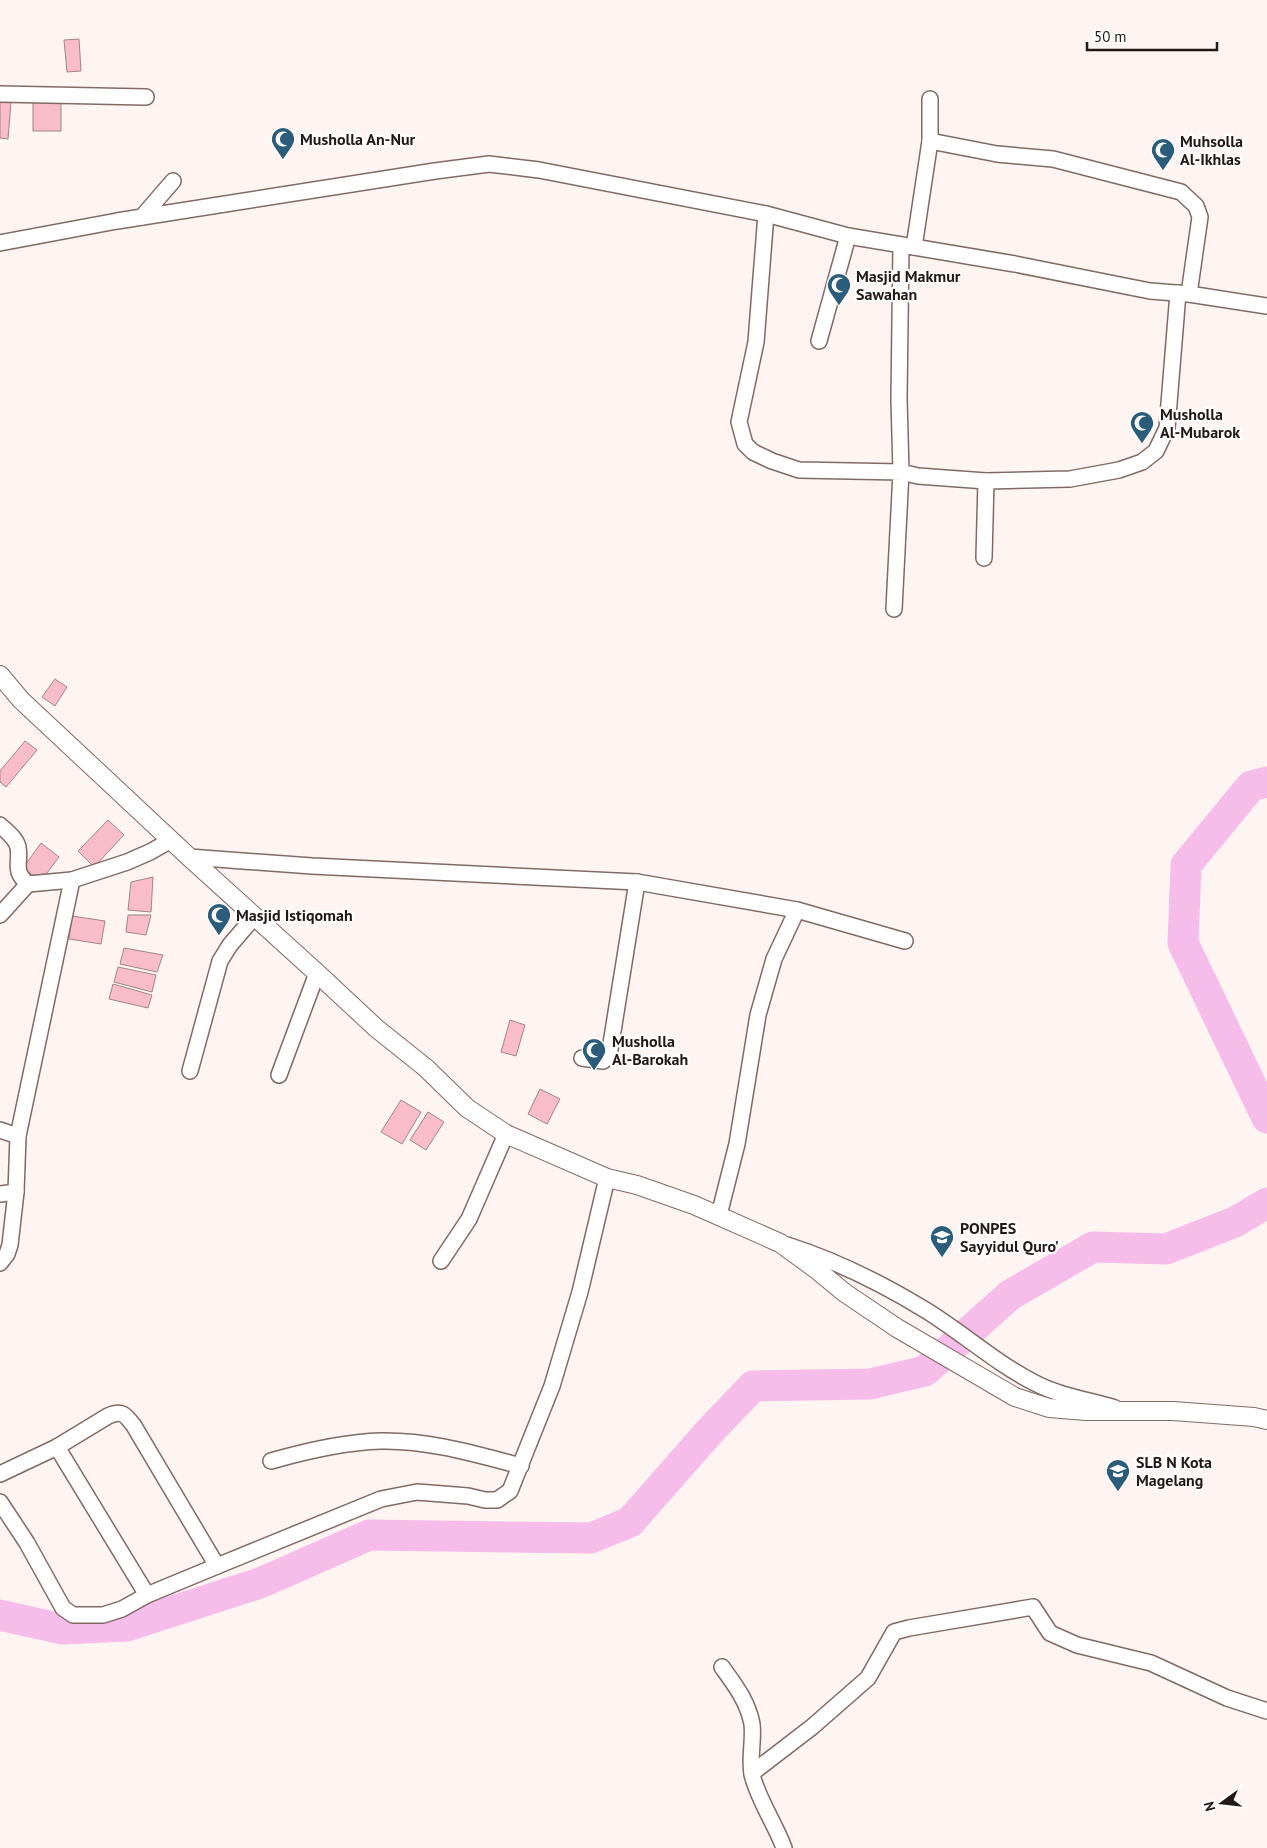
<svg xmlns="http://www.w3.org/2000/svg" width="1267" height="1848" viewBox="0 0 1267 1848" font-family="'PT Sans',sans-serif">
  <style>
    .lines { fill: none; stroke-linecap: round; stroke-linejoin: round }
    .river { stroke: #f6bcea; stroke-width: 31 }
    .building { fill: #f9bcc9; stroke: #9e868a }
    .minor-casing { stroke: #806a63; stroke-width: 18 }
    .tertiary-casing { stroke: #806a63; stroke-width: 20 }
    .minor { stroke: #fff; stroke-width: 15 }
    .tertiary { stroke: #fff; stroke-width: 18 }
    .labels { text-anchor: middle; dominant-baseline: central; stroke-width: 4.5; stroke-linejoin: round; paint-order: stroke }
    .poi-label { font-size: 16px; font-weight: bold; fill: #221917; stroke: #fff; text-anchor: start }
  </style>
  <rect width="100%" height="100%" fill="#fef4f1"/>
  <g class="lines">
    <g class="river">
      <polyline points="1267,782 1251,786 1186,865 1183,943 1267,1118"/>
      <polyline points="0,1615 62,1629 127,1626 260,1583 369,1535 591,1538 630,1522 710,1431 753,1386 870,1384 925,1371 1010,1295 1093,1247 1166,1249 1235,1222 1267,1203"/>
    </g>
  </g>
  <g class="building">
    <polygon points="79,39 81,71 67,72 64,40"/>
    <polygon points="0,101 11,102 8,139 0,138"/>
    <rect x="33" y="102" width="28" height="29"/>
    <polygon points="55,679 67,687 55,706 42,697"/>
    <polygon points="25,741 37,750 6,787 0,782 0,771"/>
    <polygon points="108,820 124,835 94,867 78,851"/>
    <polygon points="41,843 59,857 41,881 23,868"/>
    <polygon points="153,877 151,912 128,910 131,882"/>
    <polygon points="128,915 151,915 146,935 126,932"/>
    <polygon points="72,916 105,921 101,944 69,939"/>
    <polygon points="124,948 163,955 157,972 120,964"/>
    <polygon points="118,967 156,975 152,992 114,982"/>
    <polygon points="113,984 152,995 148,1008 109,999"/>
    <polygon points="510,1020 525,1025 516,1056 501,1052"/>
    <polygon points="540,1089 560,1099 547,1124 528,1114"/>
    <polygon points="401,1100 421,1112 402,1144 381,1132"/>
    <polygon points="428,1112 444,1122 426,1150 410,1140"/>
  </g>
  <g class="lines">
    <g class="minor-casing">
      <g id="minor">
        <polyline points="0,94 146,97"/>
        <polyline points="930,141 997,154 1053,159 1181,192 1196,206 1200,217 1189,294"/>
        <polyline points="766,214 756,342 739,422 745,444 753,452 772,461 799,470 901,472 894,609"/>
        <polyline points="142,217 173,181"/>
        <polyline points="0,243 117,221 435,171 489,164 539,170 766,214 848,236 1015,264 1150,291 1189,294 1267,306"/>
        <polyline points="901,245 899,399 901,472 918,476 986,481 984,558"/>
        <polyline points="914,247 930,141 930,99"/>
        <polyline points="819,341 848,236"/>
        <polyline points="986,481 1070,479 1119,470 1142,462 1156,451 1167,428 1178,293"/>
        <path d="M0,825C6,831 16,838 18,847C21,864 12,870 28,884"/>
        <polyline points="189,857 312,866 637,882 797,910 905,941"/>
        <polyline points="0,915 28,884 72,880 127,862 150,852 171,840"/>
        <polyline points="582,1058 603,1061 609,1056 637,882"/>
        <polyline points="190,1071 220,961 230,945 255,916"/>
        <polyline points="279,1075 317,973"/>
        <polyline points="0,1130 18,1136"/>
        <polyline points="0,1194 16,1192"/>
        <polyline points="719,1215 737,1144 758,1015 774,959 797,910"/>
        <path d="M787,1245C837,1261 883,1284 927,1311C964,1334 997,1364 1035,1383C1060,1396 1089,1400 1115,1408"/>
        <polyline points="441,1261 469,1219 506,1134"/>
        <polyline points="0,1263 7,1254 10,1245 16,1192 18,1136 72,880"/>
        <polyline points="57,1447 147,1595"/>
        <path d="M271,1461C306,1451 343,1442 381,1441C428,1440 475,1454 521,1466"/>
        <path d="M0,1474L57,1447L108,1416C122,1410 125,1414 134,1426L217,1566L147,1595L122,1609L103,1615H73L63,1608L27,1543L0,1502"/>
        <polyline points="217,1566 381,1499 417,1492 468,1496 485,1500 497,1500 510,1491 552,1386 580,1292 607,1178"/>
        <path d="M722,1667C735,1685 748,1702 752,1724C754,1740 749,1758 752,1774C757,1798 776,1825 784,1848"/>
        <polyline points="752,1773 812,1727 868,1678 894,1632 909,1628 1033,1607 1050,1633 1077,1645 1151,1663 1227,1698 1267,1711"/>
      </g>
    </g>
    <g class="tertiary-casing">
      <polyline id="tertiary" points="0,675 21,700 189,857 317,973 376,1028 426,1068 467,1108 506,1134 607,1178 637,1185 694,1205 780,1243 817,1270 845,1293 897,1328 1015,1397 1049,1408 1086,1411 1173,1411 1254,1417 1267,1420"/>
    </g>
    <use href="#minor" class="minor"/>
    <use href="#tertiary" class="tertiary"/>
  </g>
  <defs>
    <g id="mosque-pin" transform="scale(1.25)"><path d="M0 17L-7.5 6A9.5 9.5 0 1 1 7.5 6Z" fill="#2b5d7b" stroke="#fff"/><path d="M3.5-4.9A6 6 0 1 0 3.5 4.9A5 5 0 1 1 3.5-4.9Z" fill="#fff"/></g>
    <g id="school-pin" transform="scale(1.25)"><path d="M0 17L-7.5 6A9.5 9.5 0 1 1 7.5 6Z" fill="#2b5d7b" stroke="#fff"/><path d="M0-5L7-2L0 1L-7-2ZM-4 1L0 2.5L4 1V4Q0 6-4 4Z" fill="#fff"/></g>
  </defs>
  <g fill-rule="evenodd">
    <use href="#mosque-pin" x="283" y="139"/>
    <use href="#mosque-pin" x="1163" y="150"/>
    <use href="#mosque-pin" x="839" y="285"/>
    <use href="#mosque-pin" x="1142" y="423"/>
    <use href="#mosque-pin" x="219" y="915"/>
    <use href="#mosque-pin" x="594" y="1050"/>
    <use href="#school-pin" x="942" y="1237"/>
    <use href="#school-pin" x="1118" y="1471"/>
  </g>
  <g class="labels">
    <g class="poi-label">
      <text x="300" y="139">Musholla An-Nur</text>
      <text x="1180" y="141">Muhsolla<tspan x="1180" dy="18">Al-Ikhlas</tspan></text>
      <text x="856" y="276">Masjid Makmur<tspan x="856" dy="18">Sawahan</tspan></text>
      <text x="1160" y="414">Musholla<tspan x="1160" dy="18">Al-Mubarok</tspan></text>
      <text x="236" y="915">Masjid Istiqomah</text>
      <text x="612" y="1041">Musholla<tspan x="612" dy="18">Al-Barokah</tspan></text>
      <text x="960" y="1228">PONPES<tspan x="960" dy="18">Sayyidul Quro'</tspan></text>
      <text x="1136" y="1462">SLB N Kota<tspan x="1136" dy="18">Magelang</tspan></text>
    </g>
  </g>
  <g transform="translate(1222 1803) rotate(255)" stroke="#ffffff" stroke-width="4" paint-order="stroke">
  <path d="M0-4L9 19L0 12L-9 19Z" fill="#221917"/>
  <text y="-8" font-size="14" font-weight="bold" text-anchor="middle" fill="#221917">N</text>
  </g>
  <path d="M1087 42v8h130v-8" fill="none" stroke="#221917" stroke-width="2.5"/>
  <text x="1094" y="42" font-size="15" fill="#221917" stroke="#ffffff" stroke-width="4" paint-order="stroke">50 m</text>
</svg>
